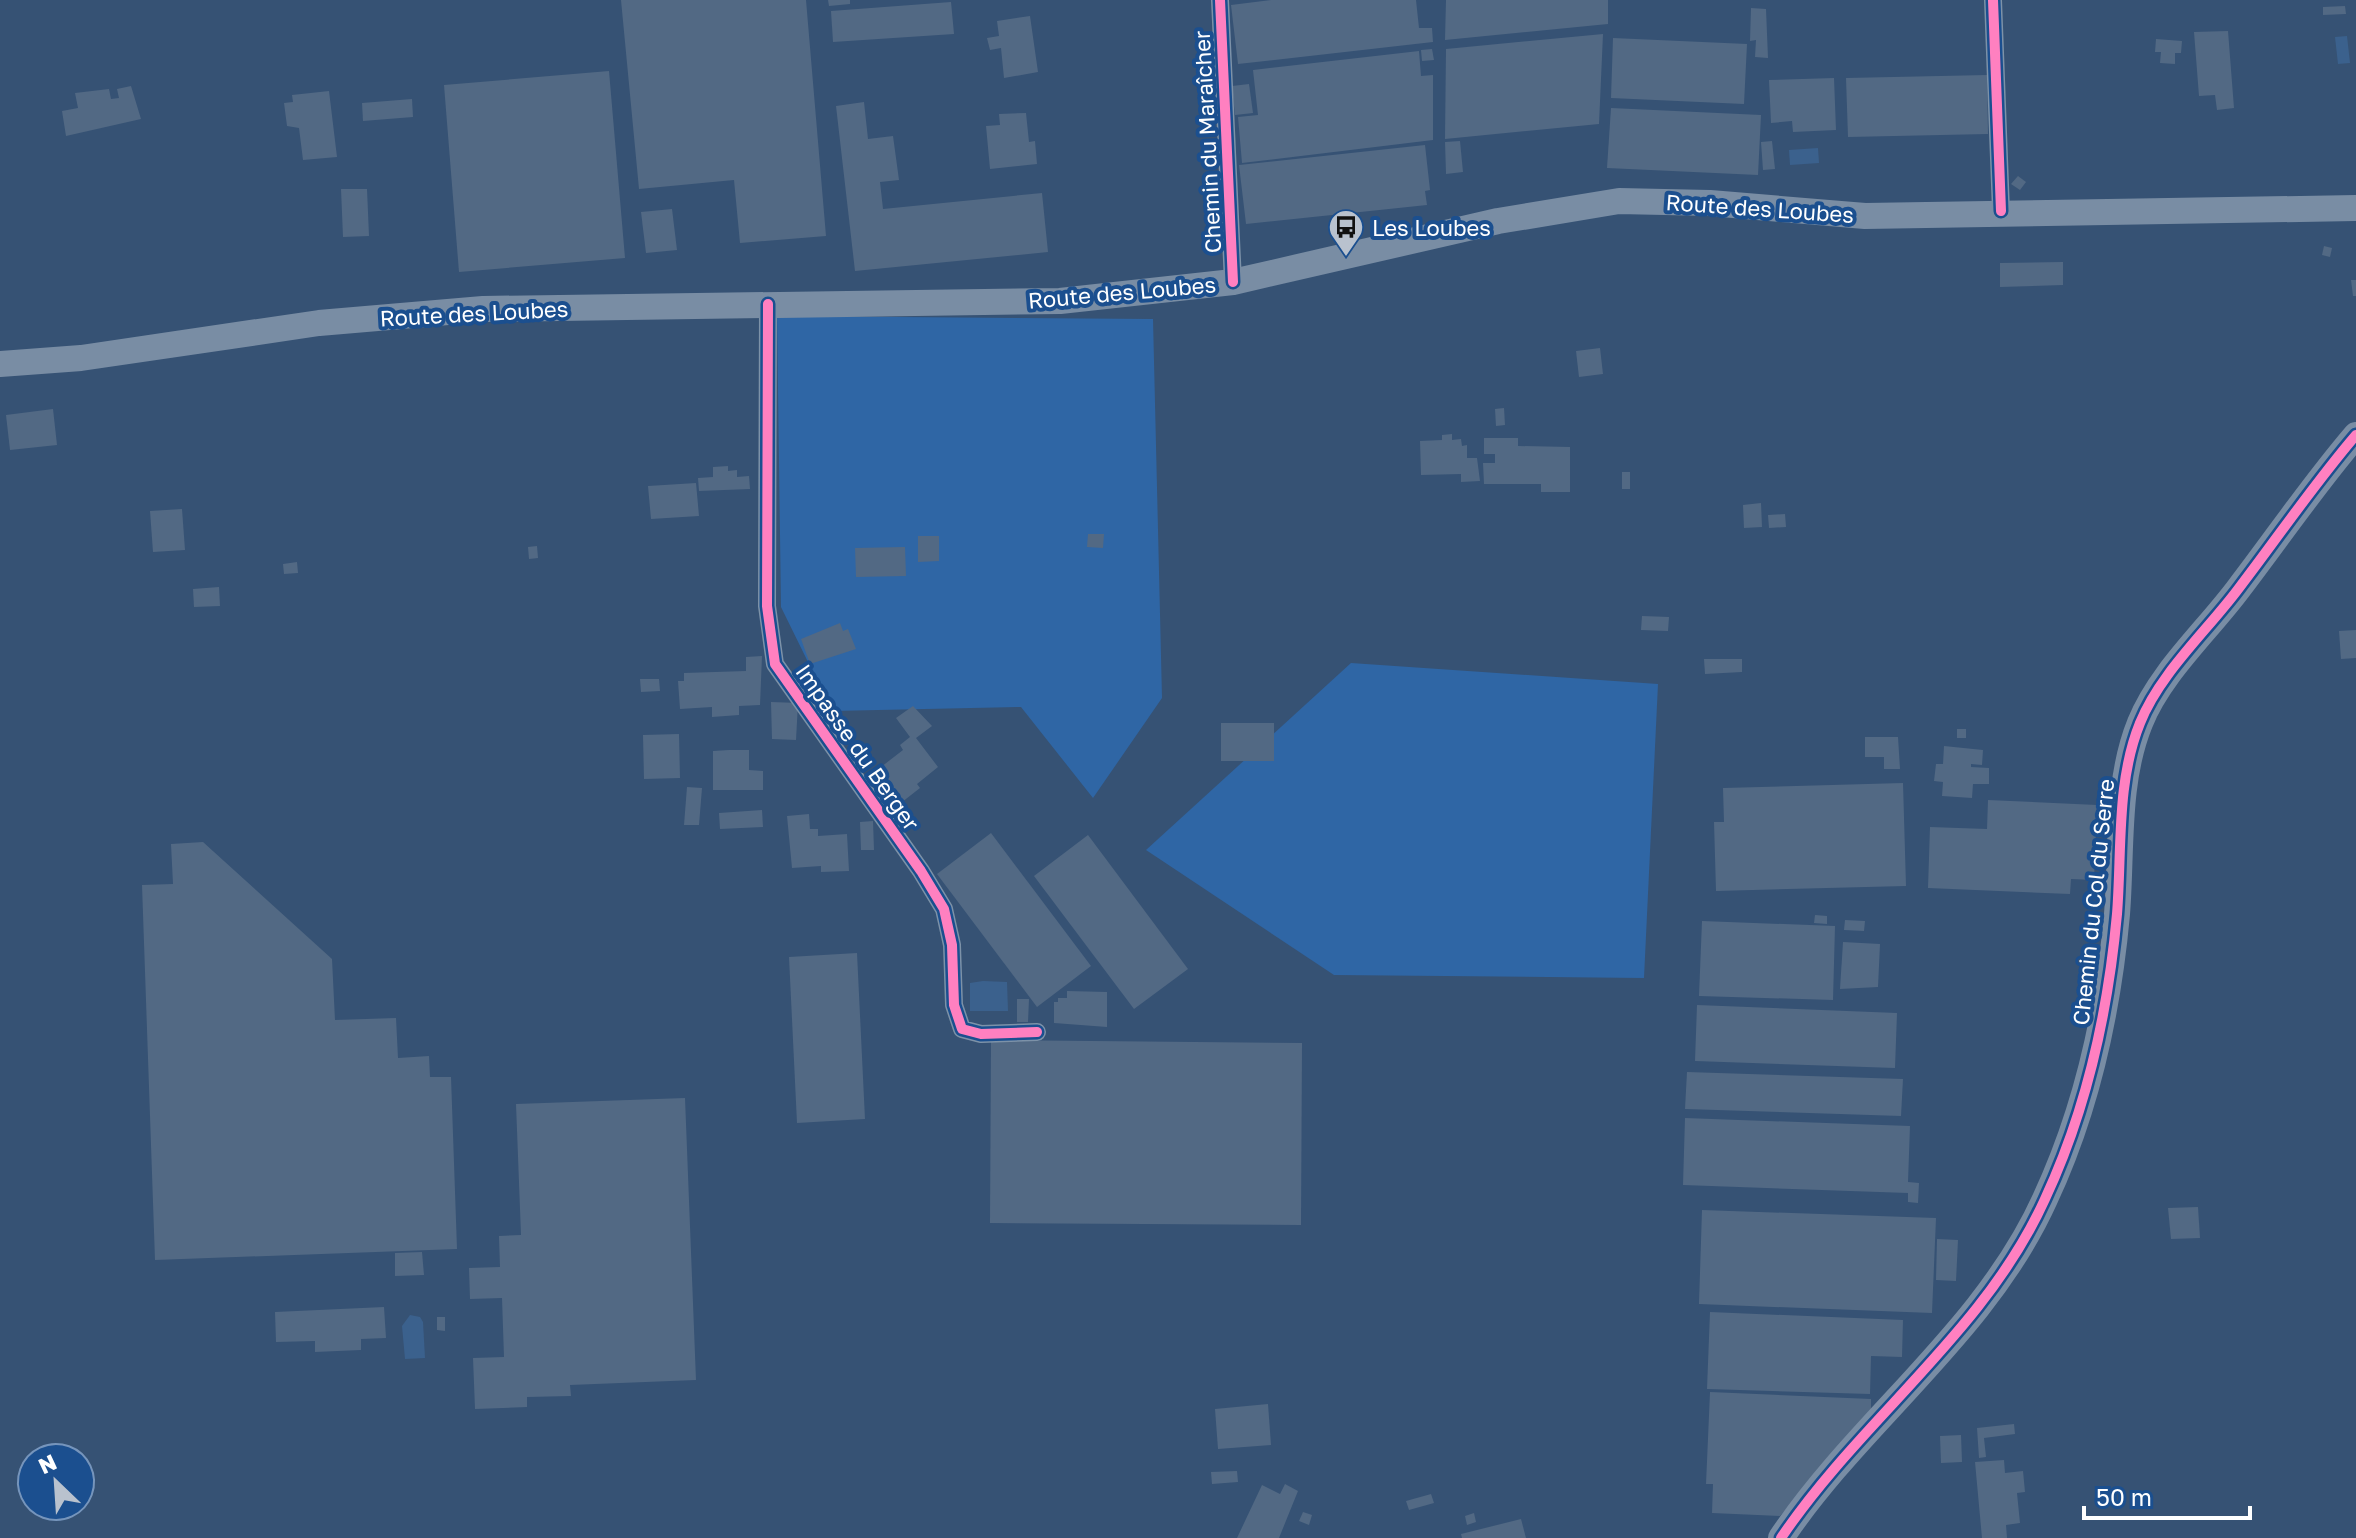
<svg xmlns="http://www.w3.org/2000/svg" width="2356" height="1538" viewBox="0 0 2356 1538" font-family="'Golos Text',sans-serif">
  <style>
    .green { fill: #2f66a5 }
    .water { fill: #3b618d }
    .building { fill: #526984 }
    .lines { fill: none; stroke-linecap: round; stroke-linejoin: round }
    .street { stroke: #7d92a8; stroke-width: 18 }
    .secondary { stroke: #798da4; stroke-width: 26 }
    .cycleway-casing { stroke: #1b4f8f; stroke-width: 15 }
    .cycleway { stroke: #ff80c0; stroke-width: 10 }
    .labels { text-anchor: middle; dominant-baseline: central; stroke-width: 8; stroke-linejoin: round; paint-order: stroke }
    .street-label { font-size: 22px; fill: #fff; stroke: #1b4f8f }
    .poi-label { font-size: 22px; fill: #fff; stroke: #1b4f8f; text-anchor: start }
  </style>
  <rect width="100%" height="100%" fill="#365274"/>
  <g class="green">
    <polygon points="777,316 1153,319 1162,698 1093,798 1021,707 832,711 781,607"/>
    <polygon points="1351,663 1658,684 1644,978 1334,975 1146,850"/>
  </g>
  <g class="water">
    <polygon points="2347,36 2350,63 2338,64 2335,37"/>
    <polygon points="1818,148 1819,163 1790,165 1789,150"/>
    <polygon points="983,981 1007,982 1008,1011 970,1011 970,983"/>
    <polygon points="410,1315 420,1317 423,1322 425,1358 405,1359 402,1326"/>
  </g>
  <g class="building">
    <polygon points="621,0 806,0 826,236 740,243 734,180 639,189"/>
    <polygon points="828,0 850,0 850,4 829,6"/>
    <polygon points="1271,0 1416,0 1419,28 1432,28 1433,42 1238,64 1231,5"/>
    <polygon points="1446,0 1608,0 1608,24 1445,40"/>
    <polygon points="951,2 954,34 833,42 831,11"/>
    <polygon points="2345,6 2346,14 2323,15 2323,7"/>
    <polygon points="1751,8 1766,9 1768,58 1755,57 1756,40 1750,41"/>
    <polygon points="1030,16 1038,72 1004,78 1001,48 990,50 987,38 999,36 997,21"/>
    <polygon points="2228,31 2234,108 2217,110 2215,95 2199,96 2194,32"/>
    <polygon points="1603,34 1599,124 1445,139 1446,49"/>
    <polygon points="1613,38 1747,44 1744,104 1611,98"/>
    <polygon points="2156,39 2182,41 2181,53 2175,53 2175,64 2160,63 2161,52 2155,52"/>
    <polygon points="1432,49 1434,60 1422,61 1421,50"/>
    <polygon points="1419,51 1421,76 1433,75 1433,140 1242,163 1238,117 1258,115 1253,70"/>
    <polygon points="609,71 625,258 459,272 444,85"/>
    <polygon points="1987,75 1988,134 1848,137 1846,78"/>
    <polygon points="1834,78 1836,130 1793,132 1792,121 1771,123 1769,80"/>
    <polygon points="1249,84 1253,113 1235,115 1232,86"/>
    <polygon points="131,86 141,119 66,136 62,111 78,108 75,93 109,89 111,99 119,98 117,89"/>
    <polygon points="329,91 337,157 303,160 299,128 287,126 284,103 293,102 292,95"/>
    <polygon points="412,99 413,117 363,121 362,103"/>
    <polygon points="864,102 868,139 893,136 899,180 880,182 883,209 1042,193 1048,252 855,271 836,106"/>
    <polygon points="1611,108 1761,115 1758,175 1607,168"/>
    <polygon points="1026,113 1029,142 1035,141 1037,164 990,169 986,126 1000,125 999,114"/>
    <polygon points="1460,141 1463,172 1446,174 1445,142"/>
    <polygon points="1772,141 1775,169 1763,170 1761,142"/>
    <polygon points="1425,145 1430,190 1425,191 1427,205 1246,224 1239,165"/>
    <polygon points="2018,176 2026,182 2020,190 2011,184"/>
    <polygon points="341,189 367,189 369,236 343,237"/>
    <polygon points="672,209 677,250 646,253 641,212"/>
    <polygon points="2324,246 2332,248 2330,257 2322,255"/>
    <polygon points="2063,262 2063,285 2000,287 2000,263"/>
    <polygon points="2351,280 2356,280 2356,296 2353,296"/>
    <polygon points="1600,348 1603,374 1579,377 1576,351"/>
    <polygon points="1504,408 1505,425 1496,426 1495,409"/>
    <polygon points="53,409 57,445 10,450 6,415"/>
    <polygon points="1452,434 1452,440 1461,439 1462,446 1467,445 1467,458 1477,458 1480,481 1461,482 1461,474 1421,475 1420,441 1442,440 1442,435"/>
    <polygon points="1484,438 1518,438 1518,446 1570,447 1570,492 1541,492 1541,484 1484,484 1483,463 1495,463 1495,454 1484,454"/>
    <polygon points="728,466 728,471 737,470 737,477 749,476 750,489 699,491 698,478 713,477 713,467"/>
    <rect x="1622" y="472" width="8" height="17"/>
    <polygon points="696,483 699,516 651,519 648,486"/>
    <polygon points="1761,503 1762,527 1744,528 1743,505"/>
    <polygon points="182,509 185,550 153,552 150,511"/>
    <polygon points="1785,514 1786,527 1769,528 1768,515"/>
    <polygon points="1088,534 1104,534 1103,548 1087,547"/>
    <polygon points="918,536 939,536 939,561 918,562"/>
    <polygon points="537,546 538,558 529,559 528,547"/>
    <polygon points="905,547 906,576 856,577 855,548"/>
    <polygon points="297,562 298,573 284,574 283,564"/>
    <polygon points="219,587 220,606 194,607 193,589"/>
    <polygon points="1642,616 1669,617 1668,631 1641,630"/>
    <polygon points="840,623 843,631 848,629 856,649 810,664 801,639"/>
    <polygon points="2356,630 2356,658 2341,659 2339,631"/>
    <polygon points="762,656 760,705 739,706 739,715 712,717 712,707 680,709 678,681 684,681 684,673 746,671 746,657"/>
    <polygon points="1704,659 1742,659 1742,672 1705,674"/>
    <polygon points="640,679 659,679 660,691 641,692"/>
    <polygon points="771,702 798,703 796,740 772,739"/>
    <polygon points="913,706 932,726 916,738 938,767 917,784 920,788 897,806 876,778 885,772 881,767 903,750 900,745 910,737 896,718"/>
    <rect x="1221" y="723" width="53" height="38"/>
    <rect x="1957" y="729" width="9" height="9"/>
    <polygon points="679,734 680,778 644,779 643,735"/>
    <polygon points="1865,737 1898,737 1900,769 1884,769 1884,757 1865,757"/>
    <polygon points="1944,746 1983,750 1982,765 1971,764 1971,767 1989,768 1989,784 1973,784 1972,798 1942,796 1943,782 1934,781 1936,764 1943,764"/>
    <polygon points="729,750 749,750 749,770 763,771 763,790 713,790 713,751"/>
    <polygon points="1903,783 1906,886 1716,891 1714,822 1724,822 1723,788"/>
    <polygon points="687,787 702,788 699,825 684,825"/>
    <polygon points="1988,800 2097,805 2094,880 2071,879 2070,894 1928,888 1930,827 1987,829"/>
    <polygon points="762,810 763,827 720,829 719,813"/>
    <polygon points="809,814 810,829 818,829 818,836 847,834 849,871 821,872 821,866 792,868 787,816"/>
    <polygon points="873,821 874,850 861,850 860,822"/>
    <polygon points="991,833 1091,966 1037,1007 937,874"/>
    <polygon points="1088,835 1188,969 1134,1009 1034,876"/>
    <polygon points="203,842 332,959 335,1020 396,1018 398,1058 429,1056 430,1077 451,1077 457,1249 155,1260 142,885 173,884 171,844"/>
    <polygon points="1815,915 1827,916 1827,924 1814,923"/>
    <polygon points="1845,920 1865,921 1864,931 1844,930"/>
    <polygon points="1702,921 1835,926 1833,1000 1699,996"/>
    <polygon points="1843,942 1880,944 1878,987 1840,989"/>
    <polygon points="857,953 865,1119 797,1123 789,957"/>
    <polygon points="1067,991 1107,992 1107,1027 1054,1023 1054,1002 1058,1002 1058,998 1067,998"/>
    <polygon points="1017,999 1029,999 1028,1022 1017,1022"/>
    <polygon points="1697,1005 1897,1013 1895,1068 1695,1061"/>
    <polygon points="991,1040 1302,1043 1301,1225 990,1223"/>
    <polygon points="1687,1072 1903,1079 1901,1116 1685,1109"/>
    <polygon points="685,1098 696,1380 570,1385 571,1396 527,1397 527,1407 475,1409 473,1358 504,1357 502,1298 470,1299 469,1268 500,1267 499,1236 521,1235 516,1104"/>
    <polygon points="1685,1118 1910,1126 1908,1182 1919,1183 1918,1203 1908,1202 1908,1193 1683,1185"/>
    <polygon points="2198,1207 2200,1238 2171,1239 2168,1208"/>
    <polygon points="1702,1210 1936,1218 1932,1313 1699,1304"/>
    <polygon points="1937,1239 1958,1240 1956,1281 1936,1280"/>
    <polygon points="422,1252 424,1275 395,1276 395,1253"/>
    <polygon points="384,1307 386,1338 361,1339 361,1350 315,1352 315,1341 276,1342 275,1312"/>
    <polygon points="1710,1312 1903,1320 1902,1357 1871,1356 1870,1394 1707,1389"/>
    <polygon points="437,1317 445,1317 445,1331 437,1330"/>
    <polygon points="1710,1392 1871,1399 1871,1414 1780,1516 1712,1513 1713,1484 1706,1484"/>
    <polygon points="1268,1404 1271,1445 1218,1449 1215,1409"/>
    <polygon points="2014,1424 2015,1434 1984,1438 1986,1457 1979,1458 1977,1428"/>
    <polygon points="1961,1435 1962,1462 1941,1463 1940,1436"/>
    <polygon points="2004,1460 2005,1473 2023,1471 2025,1492 2017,1493 2020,1523 2006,1525 2007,1538 1982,1538 1975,1462"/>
    <polygon points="1237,1471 1238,1482 1212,1484 1211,1472"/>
    <polygon points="1285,1484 1298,1491 1279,1538 1237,1538 1262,1485 1280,1494"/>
    <polygon points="1431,1494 1434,1503 1409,1510 1406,1501"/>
    <polygon points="1303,1512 1312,1515 1309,1525 1299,1521"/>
    <polygon points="1474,1513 1476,1522 1467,1525 1465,1516"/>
    <polygon points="1521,1519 1526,1538 1462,1538 1461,1534"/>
  </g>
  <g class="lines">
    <g class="street">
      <polyline points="1220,0 1233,282"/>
      <polyline points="1993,0 2001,211"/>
      <polyline points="768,304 767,606 775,664 921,871 944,909 952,945 954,1005 962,1029 981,1034 1037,1032"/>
    </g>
    <g class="secondary">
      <polyline points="0,364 81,358 319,323 483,309 1060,301 1233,282 1498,221 1619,201 1710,203 1865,216 2356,208"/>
      <path d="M1781,1538C1861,1419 1985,1332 2045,1199C2087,1109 2108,1013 2117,914C2122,851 2116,782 2140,723C2160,673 2207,631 2239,588C2278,537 2314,484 2356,435"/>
    </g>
    <g class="cycleway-casing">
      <g id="cycleway">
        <polyline points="1220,0 1233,282"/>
        <polyline points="1993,0 2001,211"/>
        <polyline points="768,304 767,606 775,664 921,871 944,909 952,945 954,1005 962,1029 981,1034 1037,1032"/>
        <path d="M1781,1538C1861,1419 1985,1332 2045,1199C2087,1109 2108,1013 2117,914C2122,851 2116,782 2140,723C2160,673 2207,631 2239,588C2278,537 2314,484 2356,435"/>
      </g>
    </g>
    <use href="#cycleway" class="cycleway"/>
  </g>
  <defs>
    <g id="bus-pin" transform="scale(1.8)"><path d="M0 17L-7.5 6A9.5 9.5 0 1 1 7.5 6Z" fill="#b9c2ce" stroke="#1b4f8f"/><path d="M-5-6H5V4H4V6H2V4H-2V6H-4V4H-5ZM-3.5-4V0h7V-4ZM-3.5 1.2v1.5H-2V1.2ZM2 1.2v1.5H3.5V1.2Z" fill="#111"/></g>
  </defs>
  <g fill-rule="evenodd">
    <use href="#bus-pin" x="1346" y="227"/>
  </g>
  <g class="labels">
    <g class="street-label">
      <text transform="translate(1207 142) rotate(-93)">Chemin du Maraîcher</text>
      <text transform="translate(1760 208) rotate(4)">Route des Loubes</text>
      <text transform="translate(1122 292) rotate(-5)">Route des Loubes</text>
      <text transform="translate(474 313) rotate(-3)">Route des Loubes</text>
      <text transform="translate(858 747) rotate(55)">Impasse du Berger</text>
      <text transform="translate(2093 902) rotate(-84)">Chemin du Col du Serre</text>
    </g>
    <g class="poi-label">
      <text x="1372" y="227">Les Loubes</text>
    </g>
  </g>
  <g transform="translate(56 1482) rotate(335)"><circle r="38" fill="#1b4f8f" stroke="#7695bc" stroke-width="2"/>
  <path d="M0-6L14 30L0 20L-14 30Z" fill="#b9c2ce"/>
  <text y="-12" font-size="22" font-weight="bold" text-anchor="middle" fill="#ffffff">N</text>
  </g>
  <path d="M2084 1506v12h166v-12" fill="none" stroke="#ffffff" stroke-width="4"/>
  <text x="2096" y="1506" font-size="24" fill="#ffffff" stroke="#1b4f8f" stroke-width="6" paint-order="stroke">50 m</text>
</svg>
